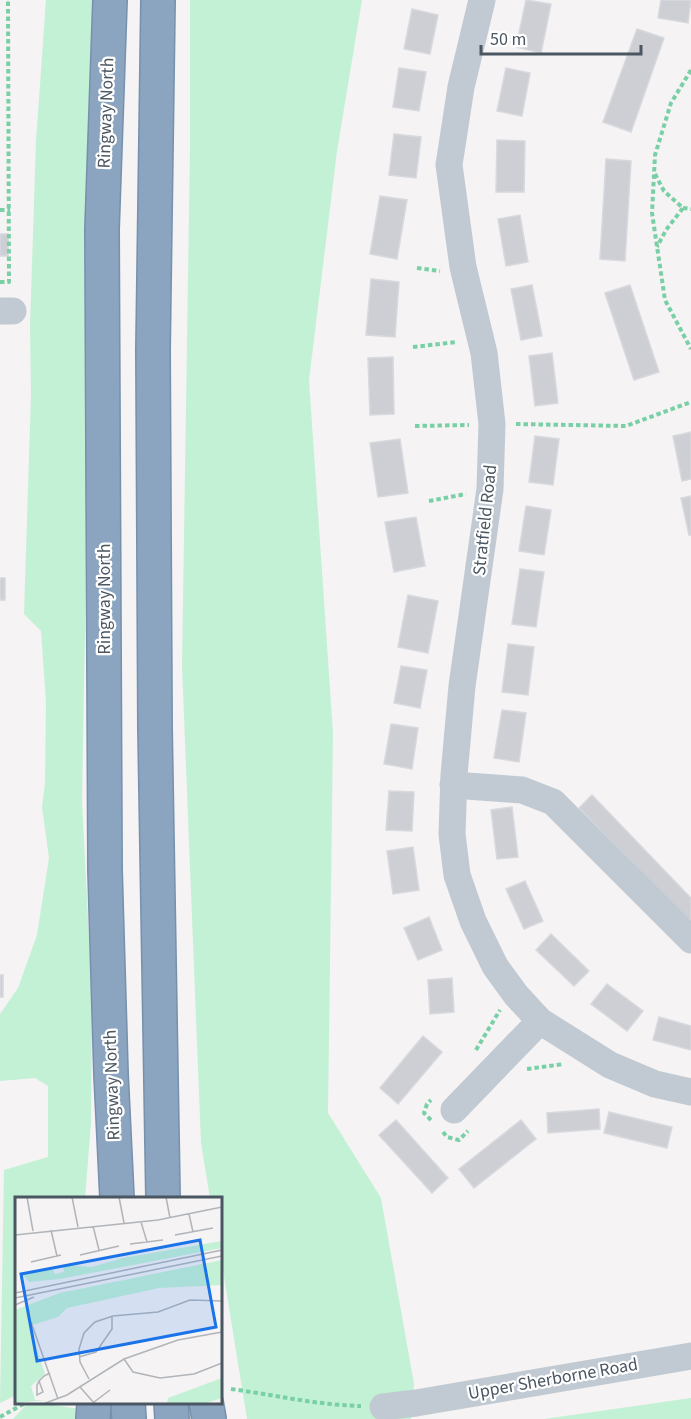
<svg xmlns="http://www.w3.org/2000/svg" width="691" height="1419" viewBox="0 0 691 1419" font-family="'Source Sans 3',sans-serif">
  <style>
    .green { fill: #c3f1d5 }
    .building { fill: #cdcfd5; stroke: #d7d9de; stroke-width: 1.5 }
    .lines { fill: none; stroke-linecap: round; stroke-linejoin: round }
    .highway-casing { stroke: #7690ad; stroke-width: 36 }
    .path { stroke: #7ad0a6; stroke-width: 4; stroke-dasharray: 4.5 3; stroke-linecap: butt }
    .minor { stroke: #c1cad2; stroke-width: 27 }
    .highway { stroke: #8ba5c1; stroke-width: 33 }
    .labels { text-anchor: middle; dominant-baseline: central; stroke-width: 4.5; stroke-linejoin: round; paint-order: stroke }
    .street-label { font-size: 18px; fill: #4a5661; stroke: #fff }
    .inset-road { fill: none; stroke: #b1b4b9; stroke-width: 1.5 }
    .view { fill: #1a73e8; fill-opacity: 0.15; stroke: #1a73e8; stroke-width: 3 }
    .inset-edge { fill: none; stroke: #4a5661; stroke-width: 3 }
  </style>
  <rect width="100%" height="100%" fill="#f5f3f3"/>
  <g class="green">
    <polygon points="46,0 93,0 89,133 85,631 82,800 92,998 91,1123 85,1198 16,1198 16,1395 0,1403 4,1170 48,1157 48,1086 35,1078 0,1081 0,1014 18,988 37,935 49,858 42,807 45,784 46,702 41,631 24,614 31,395 30,326 36,141"/>
    <polygon points="190,0 362,0 337,151 309,380 333,733 328,1113 381,1198 414,1384 411,1419 247,1419 221,1258 220,1198 210,1198 201,1143 182,666 190,149"/>
    <polygon points="691,1398 691,1419 544,1419"/>
    <polygon points="28,1403 41,1403 79,1409 79,1419 13,1419"/>
  </g>
  <g class="building">
    <polygon points="526,0 551,4 541,53 516,47"/>
    <polygon points="661,0 691,0 688,23 658,18"/>
    <polygon points="412,9 438,15 430,54 404,49"/>
    <polygon points="637,29 664,38 631,132 603,122"/>
    <polygon points="399,68 426,72 419,111 393,107"/>
    <polygon points="506,68 530,73 522,116 497,111"/>
    <polygon points="394,134 421,137 416,178 389,175"/>
    <polygon points="497,140 525,141 524,192 496,192"/>
    <polygon points="606,159 631,161 625,261 600,259"/>
    <polygon points="380,196 407,200 397,259 370,254"/>
    <polygon points="520,215 528,262 506,266 498,219"/>
    <rect x="0" y="234" width="8" height="22"/>
    <polygon points="371,279 399,282 395,337 366,335"/>
    <polygon points="532,285 542,336 521,340 511,289"/>
    <polygon points="630,285 659,372 634,380 605,293"/>
    <polygon points="552,353 558,403 535,406 529,356"/>
    <polygon points="393,357 394,414 370,415 368,358"/>
    <polygon points="691,432 691,479 682,481 673,436"/>
    <polygon points="535,436 559,439 553,485 529,482"/>
    <polygon points="400,439 408,493 378,497 370,443"/>
    <polygon points="691,496 691,535 689,535 681,498"/>
    <polygon points="526,506 551,510 544,555 519,551"/>
    <polygon points="416,517 425,566 394,572 385,522"/>
    <polygon points="520,569 544,572 536,627 512,624"/>
    <rect x="0" y="578" width="5" height="22"/>
    <polygon points="408,595 438,601 428,653 398,647"/>
    <polygon points="508,644 534,647 528,695 502,692"/>
    <polygon points="401,666 427,670 420,708 394,703"/>
    <polygon points="502,710 526,713 519,762 494,758"/>
    <polygon points="391,724 418,728 412,769 384,764"/>
    <polygon points="389,791 414,792 412,831 386,830"/>
    <polygon points="592,795 691,898 691,925 579,808"/>
    <polygon points="512,807 518,857 497,859 491,810"/>
    <polygon points="413,847 419,890 393,894 387,851"/>
    <polygon points="525,881 543,921 524,929 506,889"/>
    <polygon points="429,917 442,950 418,960 404,928"/>
    <polygon points="551,934 589,971 574,986 536,950"/>
    <rect x="0" y="975" width="3" height="22"/>
    <polygon points="452,978 454,1012 430,1014 428,980"/>
    <polygon points="607,984 643,1011 627,1031 591,1004"/>
    <polygon points="659,1017 691,1026 691,1050 653,1040"/>
    <polygon points="423,1036 442,1052 398,1104 380,1088"/>
    <polygon points="599,1109 600,1129 548,1133 547,1113"/>
    <polygon points="609,1112 672,1127 667,1148 604,1133"/>
    <polygon points="396,1120 448,1178 432,1193 379,1135"/>
    <polygon points="521,1120 536,1139 474,1188 459,1169"/>
  </g>
  <g class="lines">
    <g class="highway-casing">
      <g id="highway">
        <polyline points="110,0 102,229 105,870 111,1074 117,1198"/>
        <polyline points="158,0 153,350 155,728 163,1198"/>
        <polyline points="128,1402 129,1419"/>
        <polyline points="171,1402 172,1419"/>
        <polyline points="206,1402 209,1419"/>
        <polyline points="93,1419 94,1402"/>
      </g>
    </g>
    <g class="path">
      <polyline points="691,70 671,103 655,155 652,213 665,300 691,349"/>
      <polyline points="655,174 664,191 683,208 666,230 657,247"/>
      <polyline points="683,208 691,209"/>
      <polyline points="0,210 10,210"/>
      <polyline points="417,268 440,271"/>
      <polyline points="0,282 9,282 8,0"/>
      <polyline points="413,347 457,342"/>
      <polyline points="516,424 626,426 691,402"/>
      <polyline points="415,426 469,425"/>
      <polyline points="429,501 466,494"/>
      <polyline points="476,1050 500,1010"/>
      <polyline points="527,1069 564,1064"/>
      <polyline points="431,1120 424,1113 427,1104 431,1100"/>
      <polyline points="443,1132 447,1137 459,1140 468,1131"/>
      <path d="M231,1389C275,1395 317,1405 361,1406"/>
      <polyline points="0,1417 27,1402"/>
    </g>
    <g class="minor">
      <polyline points="482,0 461,87 449,165 463,267 484,353 492,424 490,489 462,686 454,775 452,834 457,875 473,921 495,966 516,995 540,1021 610,1065 655,1084 691,1092"/>
      <polyline points="0,311 13,311"/>
      <polyline points="453,785 522,790 553,802 691,940"/>
      <polyline points="454,1110 540,1021"/>
      <polyline points="383,1407 416,1403 691,1356"/>
    </g>
    <use href="#highway" class="highway"/>
  </g>
  <g class="labels">
    <g class="street-label">
      <text transform="translate(106 113) rotate(-88)">Ringway North</text>
      <text transform="translate(485 520) rotate(-84)">Stratfield Road</text>
      <text transform="translate(104 599) rotate(-90)">Ringway North</text>
      <text transform="translate(112 1085) rotate(-92)">Ringway North</text>
      <text transform="translate(553 1379) rotate(-10)">Upper Sherborne Road</text>
    </g>
  </g>
  <g transform="translate(15 1197)">
    <rect width="207" height="207" fill="#f5f3f3"/>
    <path d="M207,44V51L45,82L14,85L7,77L37,72L40,77L49,75L48,68L77,70L108,61ZM207,63V88L144,91L52,111L43,120L14,129L30,177L16,189L20,203H31L0,206V113L45,96ZM207,181V201L188,207H152L153,201Z" fill="#c3f1d5"/>
    <path class="inset-road" d="M12,0L18,34M57,0L63,30M104,0L109,26M151,0L155,21M174,17L178,35M126,25L132,45M78,29L84,53M36,33L42,59M0,38L143,23L207,10M160,38L198,31M115,47L148,43M65,58L104,49M16,65L46,58M0,96L207,53M0,101L207,59M0,108L19,100M16,125L43,202M64,160L81,155L97,132V119M109,162L118,175L145,181L179,177L207,166M74,182L65,165L64,152L69,136L80,125L98,119L143,115L175,103L207,104M24,184L28,195L22,198V188L24,184L29,179L35,176M65,190L80,207M79,205L95,193M28,207L52,198L109,162L163,143L207,135"/>
    <path class="view" d="M185,43L201,130L22,164L6,77Z"/>
    <rect width="207" height="207" class="inset-edge"/>
  </g>
  <path d="M481 45v9h160v-9" fill="none" stroke="#4a5661" stroke-width="3"/>
  <text x="490" y="45" font-size="18" fill="#4a5661" stroke="#ffffff" stroke-width="4.5" paint-order="stroke">50 m</text>
</svg>
